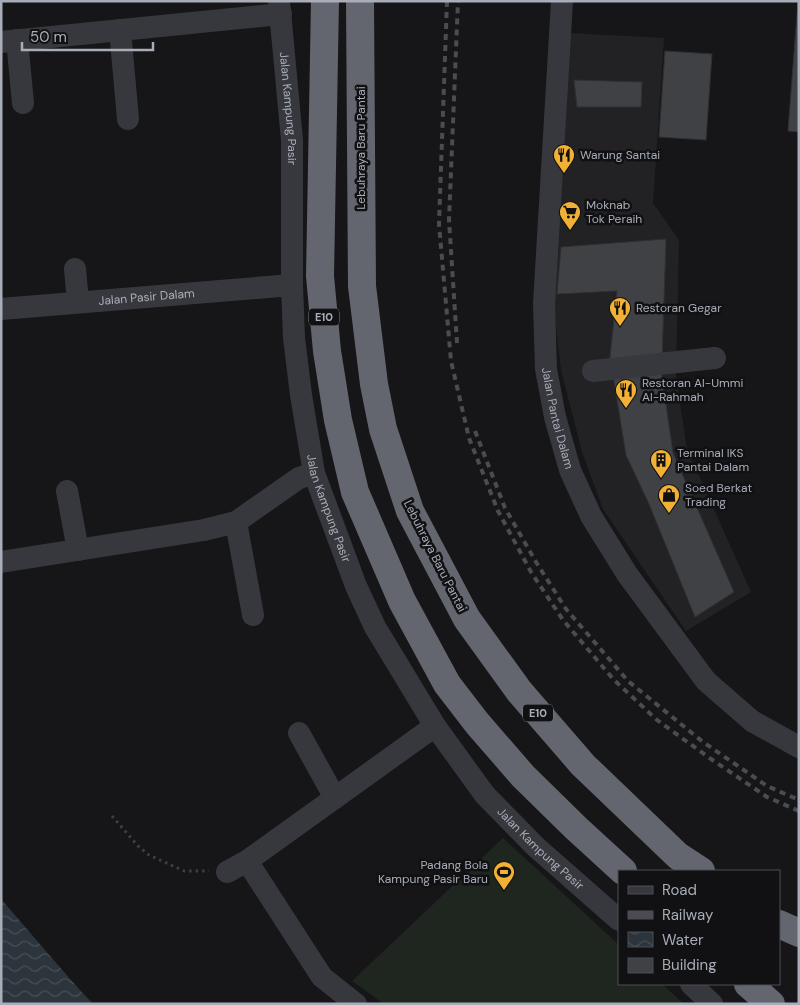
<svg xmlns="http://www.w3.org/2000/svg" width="800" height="1005" viewBox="0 0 800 1005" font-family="'DM Sans',sans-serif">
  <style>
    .built { fill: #222225 }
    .garden { fill: #1e261f }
    .water { fill: url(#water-waves) }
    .building { fill: #404145; stroke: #303034 }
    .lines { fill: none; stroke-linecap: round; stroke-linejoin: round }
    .path { stroke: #3d3f44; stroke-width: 3; stroke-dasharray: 2.5 4; stroke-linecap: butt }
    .minor { stroke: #37383d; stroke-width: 22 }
    .highway { stroke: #63666e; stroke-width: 28 }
    .rail { stroke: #4a4c52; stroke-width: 4; stroke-dasharray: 6 5; stroke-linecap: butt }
    .labels { text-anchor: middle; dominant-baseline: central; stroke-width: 5; stroke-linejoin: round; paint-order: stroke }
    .shield { fill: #111113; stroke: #7b7e86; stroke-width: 1 }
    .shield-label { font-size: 11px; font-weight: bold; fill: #a8adb8 }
    .street-label { font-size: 12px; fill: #a8adb8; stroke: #111113 }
    .poi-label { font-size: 12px; fill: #a8adb8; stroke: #111113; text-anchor: start }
  </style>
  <defs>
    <pattern id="water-waves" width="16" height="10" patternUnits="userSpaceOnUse" patternTransform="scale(1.25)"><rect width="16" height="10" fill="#2c353c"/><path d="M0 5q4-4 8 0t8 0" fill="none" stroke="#485056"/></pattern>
  </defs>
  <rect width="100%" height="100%" fill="#161618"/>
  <polygon class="built" points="570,33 664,38 653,203 679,240 676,377 687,449 751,592 686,631 603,509 582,452 561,370 553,303"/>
  <polygon class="garden" points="503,838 619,945 619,984 662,984 684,1004 384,1004 352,981"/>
  <path class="water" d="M1,899C32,934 61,970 93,1004H1Z"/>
  <g class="building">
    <polygon points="798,1 799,1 799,132 788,131"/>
    <polygon points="665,51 712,54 706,140 659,137"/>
    <polygon points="574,80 642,82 641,107 577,107"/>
    <polygon points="666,239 662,361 609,366 617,291 557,294 561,247"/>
    <polygon points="661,369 673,453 734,592 695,617 649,504 626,455 613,375"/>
  </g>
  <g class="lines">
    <polyline class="path" points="112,816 138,846 149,855 184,871 209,871"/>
    <g class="minor">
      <path id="s1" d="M279,1L292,140V285L294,338L301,395L314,473L356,586L375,627L435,726L485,795L536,847L619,920"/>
      <path id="s2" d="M562,1L544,304L546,369L555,417L570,470L591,516L627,574L706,681L752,721L799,747"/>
      <polyline points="120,30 128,119"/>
      <polyline points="17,40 23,103"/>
      <polyline points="1,42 281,14"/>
      <polyline points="75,269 78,302"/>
      <path id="s3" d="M1,309L292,285"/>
      <polyline points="593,371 715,358"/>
      <polyline points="67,491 78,550"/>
      <polyline points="236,522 253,615"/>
      <polyline points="1,562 204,530 236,522 299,478 314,473"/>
      <polyline points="299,733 335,798"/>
      <polyline points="247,861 322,977 356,1004"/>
      <polyline points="227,872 247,861 435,726"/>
      <polyline points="691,984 712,1004"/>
    </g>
    <g class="highway">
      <polyline points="325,1 320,276 327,351 338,420 355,492 402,601 447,684 477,723 523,776 576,828 623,871"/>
      <polyline points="360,1 362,286 374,384 383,429 410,511 467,619 519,691 583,765 678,856 701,871"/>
      <polyline points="779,924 799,933"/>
      <polyline points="748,984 771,1004"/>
    </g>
    <g class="rail">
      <polyline points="447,1 439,224 451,361 469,438 498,511 531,572 563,620 614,680 657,720 711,759 767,797 799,811"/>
      <polyline points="457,343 449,220 458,1"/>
      <polyline points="475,431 505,508 536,562 566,609 628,681 703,742 767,786 799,800"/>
    </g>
  </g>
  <defs>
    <g id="restaurant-pin" transform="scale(1.125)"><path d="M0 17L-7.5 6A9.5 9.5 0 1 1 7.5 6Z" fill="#f2b134" stroke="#111113"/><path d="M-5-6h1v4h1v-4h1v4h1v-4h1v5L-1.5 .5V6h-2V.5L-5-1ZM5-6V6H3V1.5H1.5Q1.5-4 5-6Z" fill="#111"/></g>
    <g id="supermarket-pin" transform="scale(1.125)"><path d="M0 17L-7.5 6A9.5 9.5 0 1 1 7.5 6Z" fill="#f2b134" stroke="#111113"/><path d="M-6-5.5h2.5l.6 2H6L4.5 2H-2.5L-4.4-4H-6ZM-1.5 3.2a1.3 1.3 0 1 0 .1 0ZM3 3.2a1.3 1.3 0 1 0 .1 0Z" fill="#111"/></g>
    <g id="building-pin" transform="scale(1.125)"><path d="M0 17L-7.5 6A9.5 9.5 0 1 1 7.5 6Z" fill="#f2b134" stroke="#111113"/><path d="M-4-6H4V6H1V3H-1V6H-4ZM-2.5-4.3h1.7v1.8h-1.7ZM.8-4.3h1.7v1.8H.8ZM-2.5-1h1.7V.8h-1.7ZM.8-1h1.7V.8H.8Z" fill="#111"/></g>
    <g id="shop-pin" transform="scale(1.125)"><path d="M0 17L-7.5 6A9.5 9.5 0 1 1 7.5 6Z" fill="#f2b134" stroke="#111113"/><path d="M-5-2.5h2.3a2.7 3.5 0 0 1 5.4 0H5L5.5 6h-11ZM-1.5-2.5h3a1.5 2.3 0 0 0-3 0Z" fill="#111"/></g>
    <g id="stadium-pin" transform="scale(1.125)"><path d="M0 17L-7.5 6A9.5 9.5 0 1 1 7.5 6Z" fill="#f2b134" stroke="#111113"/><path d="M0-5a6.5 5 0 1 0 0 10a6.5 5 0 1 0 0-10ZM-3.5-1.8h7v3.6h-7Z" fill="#111"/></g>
  </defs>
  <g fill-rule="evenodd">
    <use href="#restaurant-pin" x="564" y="155"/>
    <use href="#supermarket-pin" x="570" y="212"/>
    <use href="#restaurant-pin" x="620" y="308"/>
    <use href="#restaurant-pin" x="626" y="390"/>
    <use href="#building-pin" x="661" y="460"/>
    <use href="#shop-pin" x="669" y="495"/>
    <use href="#stadium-pin" x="504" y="872"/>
  </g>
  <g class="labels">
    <g class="shield">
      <rect x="309" y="308.5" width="30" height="17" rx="4"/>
      <rect x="523" y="704.5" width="30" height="17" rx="4"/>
    </g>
    <g class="shield-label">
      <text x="324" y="317">E10</text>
      <text x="538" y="713">E10</text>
    </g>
    <g class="street-label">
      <text stroke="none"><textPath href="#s1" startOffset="108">Jalan Kampung Pasir</textPath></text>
      <text transform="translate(361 148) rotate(-90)">Lebuhraya Baru Pantai</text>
      <text stroke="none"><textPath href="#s3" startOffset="146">Jalan Pasir Dalam</textPath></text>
      <text stroke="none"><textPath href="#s2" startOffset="419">Jalan Pantai Dalam</textPath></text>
      <text stroke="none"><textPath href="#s1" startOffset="512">Jalan Kampung Pasir</textPath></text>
      <text transform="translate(435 556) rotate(63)">Lebuhraya Baru Pantai</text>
      <text stroke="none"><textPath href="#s1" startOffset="918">Jalan Kampung Pasir</textPath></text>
    </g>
    <g class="poi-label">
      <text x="580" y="155">Warung Santai</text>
      <text x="586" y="205">Moknab<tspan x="586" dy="14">Tok Peraih</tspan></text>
      <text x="636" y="308">Restoran Gegar</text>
      <text x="642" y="383">Restoran Al-Ummi<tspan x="642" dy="14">Al-Rahmah</tspan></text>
      <text x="677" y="453">Terminal IKS<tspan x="677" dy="14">Pantai Dalam</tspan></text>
      <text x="685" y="488">Soed Berkat<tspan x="685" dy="14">Trading</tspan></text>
      <text x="488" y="865" text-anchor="end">Padang Bola<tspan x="488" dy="14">Kampung Pasir Baru</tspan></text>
    </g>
  </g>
  <rect width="800" height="1005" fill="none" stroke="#a8adb8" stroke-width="5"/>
  <rect x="618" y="870" width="162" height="115" fill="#111113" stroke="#4d4f55"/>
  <rect x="628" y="886" width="25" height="8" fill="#37383d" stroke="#4d4f55"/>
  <text x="662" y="895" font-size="15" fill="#a8adb8">Road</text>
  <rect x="628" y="911" width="25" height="8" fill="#4a4c52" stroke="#4d4f55"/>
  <text x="662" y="920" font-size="15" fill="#a8adb8">Railway</text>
  <rect x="628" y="932" width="25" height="15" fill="url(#water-waves)" stroke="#4d4f55"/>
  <text x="662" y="945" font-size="15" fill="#a8adb8">Water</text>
  <rect x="628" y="958" width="25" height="15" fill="#404145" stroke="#4d4f55"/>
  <text x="662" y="970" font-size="15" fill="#a8adb8">Building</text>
  <path d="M22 42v8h131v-8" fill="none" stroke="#a8adb8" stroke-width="2.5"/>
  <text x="30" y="42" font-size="15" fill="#a8adb8" stroke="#111113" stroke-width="4" paint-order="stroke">50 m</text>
</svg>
